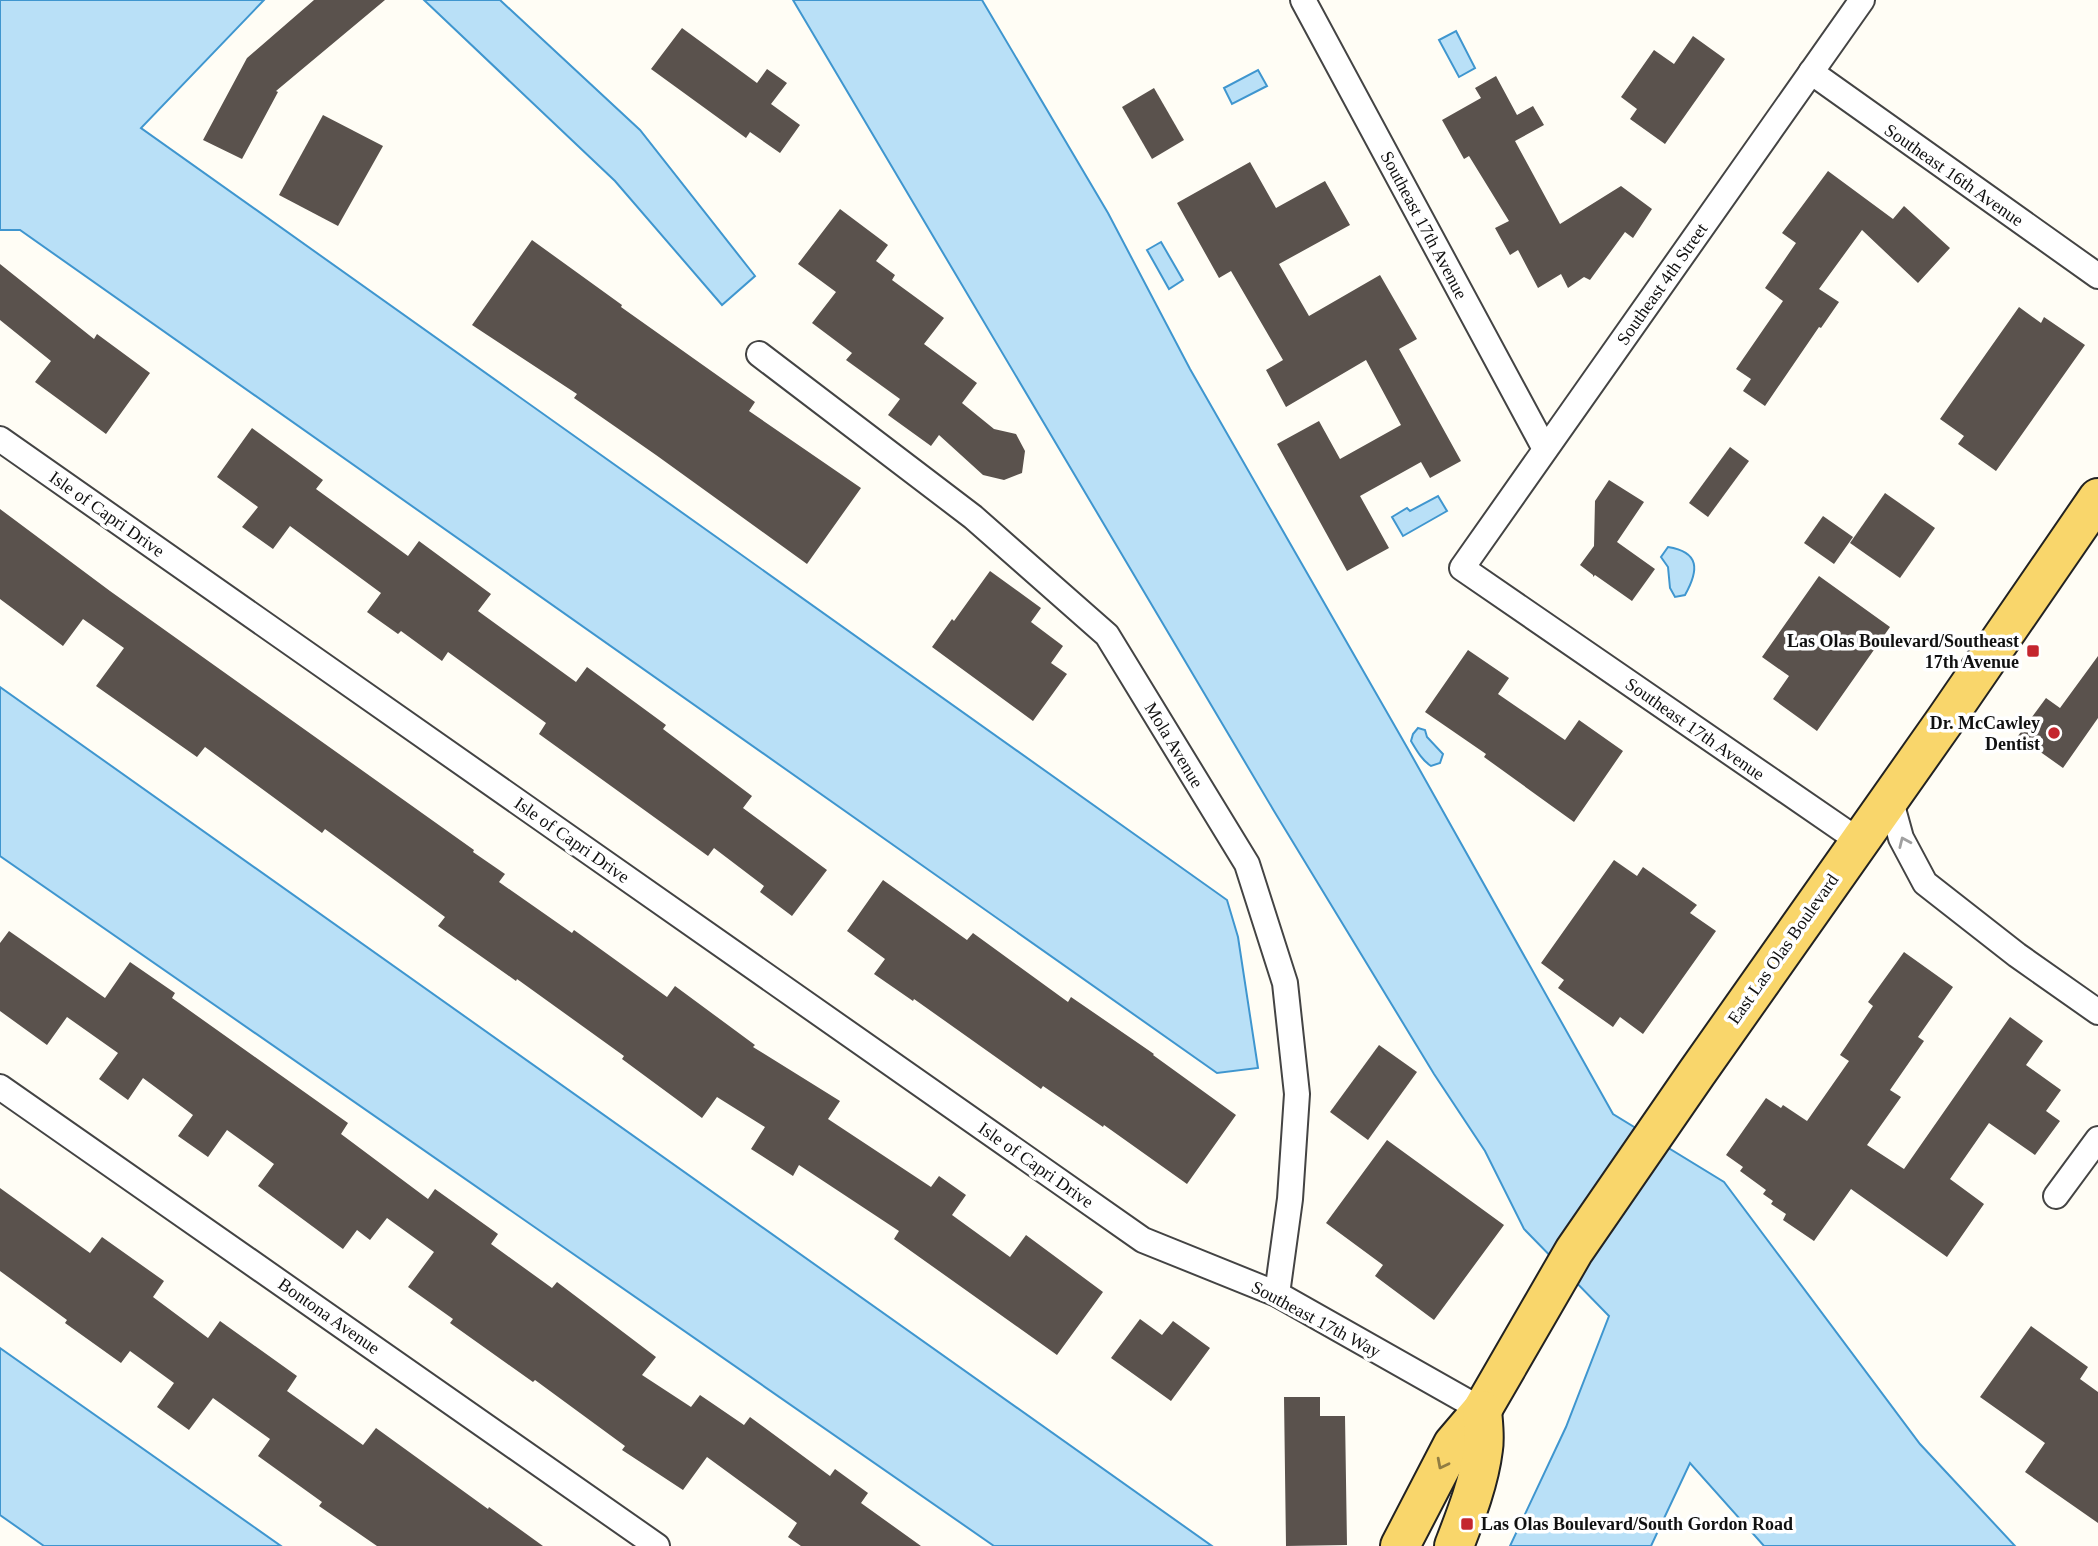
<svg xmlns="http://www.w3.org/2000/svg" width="2098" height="1546" viewBox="0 0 2098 1546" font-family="Georgia,serif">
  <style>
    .water { fill: #b9e0f7; stroke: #3f96cf; stroke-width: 2 }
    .building { fill: #5a524d }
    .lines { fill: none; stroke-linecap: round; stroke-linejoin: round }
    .minor-casing { stroke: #444; stroke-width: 28 }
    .primary-casing { stroke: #222; stroke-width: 42 }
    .minor { stroke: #fff; stroke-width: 24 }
    .primary { stroke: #f9d66b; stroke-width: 38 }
    .oneway { stroke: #a0a0a0 }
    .oneway2 { stroke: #917d42 }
    .poi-dot { fill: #c4262e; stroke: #fff; stroke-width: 2.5 }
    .labels { text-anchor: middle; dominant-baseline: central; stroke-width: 7; stroke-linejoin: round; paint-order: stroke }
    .street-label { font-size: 18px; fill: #111; stroke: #fff }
    .poi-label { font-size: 18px; font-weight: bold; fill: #111; stroke: #fff; text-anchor: end }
  </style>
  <rect width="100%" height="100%" fill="#fffdf5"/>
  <g class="water">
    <polygon points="0,0 264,0 141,128 1227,900 1238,937 1258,1068 1217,1073 20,230 0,230"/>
    <polygon points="424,0 500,0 640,130 755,276 722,305 615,181"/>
    <polygon points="793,0 982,0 1108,213 1190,369 1408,749 1613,1114 1724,1182 1920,1444 2015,1546 1764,1546 1690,1463 1651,1546 1510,1546 1566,1427 1609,1316 1524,1229 1485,1151 1434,1074 1274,811"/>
    <polygon points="1456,31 1475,68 1459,77 1439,40"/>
    <polygon points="1258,70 1267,86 1232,104 1224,88"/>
    <polygon points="1161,242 1183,280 1169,289 1147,250"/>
    <polygon points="1438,496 1447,511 1403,536 1392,517 1407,508 1410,511"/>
    <path d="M1668,547C1700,552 1699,570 1685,595L1675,597L1670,588L1668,567L1661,557Z"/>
    <polygon points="0,687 1212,1546 994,1546 0,856"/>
    <path d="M1418,728L1425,730L1427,737L1443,754L1440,763L1431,766C1422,760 1417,751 1411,741L1413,734Z"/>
    <polygon points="0,1348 281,1546 44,1546 0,1515"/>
  </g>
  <g class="building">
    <polygon points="314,0 385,0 276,91 278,92 242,159 203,140 247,58"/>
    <polygon points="682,28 757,83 767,69 787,83 771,104 800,125 780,153 750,132 746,138 651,69"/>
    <polygon points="1693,36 1725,59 1665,144 1630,119 1637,109 1621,97 1654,50 1674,64"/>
    <polygon points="1496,76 1517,115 1533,106 1544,125 1515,141 1560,224 1621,186 1652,209 1633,238 1625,232 1590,280 1584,277 1568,288 1561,274 1538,288 1518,250 1510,255 1495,228 1509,221 1469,156 1464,159 1442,120 1481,98 1475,88"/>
    <polygon points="1154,88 1184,140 1152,159 1122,107"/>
    <polygon points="323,115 383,146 338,226 279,195"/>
    <polygon points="1250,162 1276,208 1325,181 1350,225 1279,264 1309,316 1380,275 1417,339 1399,349 1461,461 1430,478 1421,462 1360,496 1389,548 1347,571 1277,444 1319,421 1340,459 1401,425 1366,360 1286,407 1266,370 1283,360 1231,271 1219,278 1177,203"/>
    <polygon points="1828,171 1893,219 1904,206 1950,248 1918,283 1862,230 1819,289 1839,302 1821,328 1819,327 1765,406 1743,391 1751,379 1736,369 1783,301 1765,288 1796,243 1782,233"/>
    <polygon points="840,209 888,245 876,261 895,275 892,280 944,318 924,344 977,383 962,403 994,429 1016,434 1025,451 1022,473 1004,480 983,475 939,435 931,446 888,415 900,399 846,360 852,353 812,323 836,292 798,264"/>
    <polygon points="532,240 622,305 621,307 755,402 749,411 861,488 807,564 656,455 574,398 577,394 472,325"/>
    <polygon points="0,264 94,339 97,334 150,373 106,434 35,382 51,361 0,320"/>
    <polygon points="2019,307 2041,323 2044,317 2085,345 1996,471 1958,444 1964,436 1940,419"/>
    <polygon points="252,428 323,480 316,489 408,556 419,541 491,594 478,611 576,682 587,667 666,725 663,729 752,796 743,808 827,870 792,916 760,892 764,886 714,848 708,856 539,734 546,723 448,652 442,661 401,631 398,634 367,612 381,593 290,526 273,549 242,527 258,507 217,477"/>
    <polygon points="1730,447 1749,461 1708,517 1689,503"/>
    <polygon points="1609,480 1644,502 1617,542 1655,569 1632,601 1595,575 1593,577 1593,575 1580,565 1594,546 1595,501"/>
    <polygon points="1885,493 1935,528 1900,578 1850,543"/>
    <polygon points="0,509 110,591 474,850 473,852 505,874 499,882 572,933 574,930 667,997 675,986 755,1045 753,1047 840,1101 828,1119 931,1187 939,1176 966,1195 952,1215 1010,1257 1026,1235 1103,1292 1057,1355 894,1239 899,1231 799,1165 793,1176 751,1149 765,1127 717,1097 702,1118 622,1059 624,1056 517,979 516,981 438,926 445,917 325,829 322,833 205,747 197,757 96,686 124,648 83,619 63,646 0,599"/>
    <polygon points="1823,516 1853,537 1834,564 1804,543"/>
    <polygon points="990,571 1041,608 1031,622 1063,646 1051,663 1067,674 1033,721 932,647 952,619 954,621"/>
    <polygon points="1819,576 1890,627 1817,731 1773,699 1789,676 1762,657"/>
    <polygon points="1468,650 1509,678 1498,694 1565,740 1579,720 1623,751 1574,822 1484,757 1486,754 1425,712"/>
    <polygon points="2098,656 2098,718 2063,768 2018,736 2046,698 2060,708"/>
    <polygon points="1614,860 1637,876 1643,867 1697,905 1690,913 1716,931 1643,1034 1620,1017 1613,1027 1558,988 1564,980 1541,963"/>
    <polygon points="883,880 967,940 973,933 1068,1002 1071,997 1154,1054 1153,1055 1236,1115 1187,1184 1104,1125 1103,1127 1043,1086 1041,1089 914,999 913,1001 874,974 885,959 847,931"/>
    <polygon points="9,931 105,998 130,962 175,993 172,998 348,1123 341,1134 428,1199 435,1189 498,1234 491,1244 552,1288 557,1282 656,1357 642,1375 691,1407 700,1395 744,1425 750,1417 830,1476 835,1469 868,1493 861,1503 921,1546 801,1546 788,1537 797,1523 707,1457 683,1490 622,1450 625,1446 535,1380 533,1382 450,1323 453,1319 408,1287 434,1252 387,1218 370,1240 357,1230 343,1249 258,1186 274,1164 227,1130 208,1157 178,1136 193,1115 143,1078 128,1100 99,1079 118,1053 67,1017 47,1045 0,1011 0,943"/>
    <polygon points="1904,952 1953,987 1918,1037 1924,1041 1890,1090 1901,1097 1867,1145 1904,1169 2010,1017 2043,1041 2026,1065 2061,1090 2046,1111 2060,1121 2035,1155 1989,1123 1950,1179 1984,1204 1947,1257 1851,1189 1814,1241 1783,1220 1786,1214 1771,1204 1773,1201 1763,1194 1766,1190 1740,1171 1743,1167 1726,1155 1766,1098 1781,1108 1783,1105 1807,1121 1849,1061 1840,1055 1873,1006 1868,1002"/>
    <polygon points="1379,1045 1417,1072 1368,1140 1330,1112"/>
    <polygon points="1387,1140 1504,1225 1434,1320 1375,1276 1383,1265 1326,1223"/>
    <polygon points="0,1188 90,1253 102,1237 164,1281 153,1297 208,1338 220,1321 297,1376 287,1391 363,1445 376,1428 488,1509 489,1507 543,1546 377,1546 319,1506 322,1502 258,1456 270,1439 213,1398 189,1430 157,1407 174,1383 130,1351 121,1363 65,1323 67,1320 0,1271"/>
    <polygon points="1140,1319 1162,1335 1173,1321 1210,1348 1171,1401 1111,1358"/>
    <polygon points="2031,1326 2088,1367 2080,1379 2098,1392 2098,1523 2025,1472 2045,1443 1980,1397"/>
    <polygon points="1284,1397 1320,1397 1320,1416 1345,1416 1347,1545 1286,1546"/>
  </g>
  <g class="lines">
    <g class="minor-casing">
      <g id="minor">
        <polyline points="1303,0 1545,449"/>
        <polyline points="1811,72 2098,276"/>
        <polyline points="759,354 973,517 1107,635 1247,864 1285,983 1297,1094 1290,1199 1277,1294"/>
        <polyline points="0,439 1143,1240 1277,1294 1482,1410"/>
        <polyline points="1890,798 1901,838 1925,883 2017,955 2098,1012"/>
        <polyline points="1859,841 1462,568 1862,0"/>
        <polyline points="0,1087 657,1546"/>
        <polyline points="2056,1196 2098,1139"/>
      </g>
    </g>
    <g class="primary-casing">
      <g id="primary">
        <polyline points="1400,1546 1453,1444 1482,1410 1574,1251 1696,1074 1946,719 2098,498"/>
        <path d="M1454,1546C1466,1515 1479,1482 1483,1449C1485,1437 1483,1423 1482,1410"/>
      </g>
    </g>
    <use href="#minor" class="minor"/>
    <use href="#primary" class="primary"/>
  </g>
  <defs><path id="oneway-chevron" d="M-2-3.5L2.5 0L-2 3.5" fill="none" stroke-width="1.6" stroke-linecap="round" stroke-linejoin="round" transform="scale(1.75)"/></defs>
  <use class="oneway" href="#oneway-chevron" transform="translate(1904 842) rotate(-114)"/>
  <use class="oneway2" href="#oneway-chevron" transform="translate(1442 1464) rotate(117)"/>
  <g class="poi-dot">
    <rect x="2026" y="644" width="14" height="14" rx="3.5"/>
    <circle cx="2054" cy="733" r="7"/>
    <rect x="1460" y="1517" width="14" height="14" rx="3.5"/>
  </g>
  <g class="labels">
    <g class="street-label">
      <text transform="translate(1954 175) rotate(35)">Southeast 16th Avenue</text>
      <text transform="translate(1424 225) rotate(62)">Southeast 17th Avenue</text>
      <text transform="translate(1662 284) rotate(-55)">Southeast 4th Street</text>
      <text transform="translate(107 514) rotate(35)">Isle of Capri Drive</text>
      <text transform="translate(1695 729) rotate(35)">Southeast 17th Avenue</text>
      <text transform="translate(1174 745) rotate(59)">Mola Avenue</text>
      <text transform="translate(572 840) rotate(35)">Isle of Capri Drive</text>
      <text transform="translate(1783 949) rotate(-55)">East Las Olas Boulevard</text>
      <text transform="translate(1036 1165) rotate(35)">Isle of Capri Drive</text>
      <text transform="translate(329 1316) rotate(35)">Bontona Avenue</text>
      <text transform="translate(1316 1319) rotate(28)">Southeast 17th Way</text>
    </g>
    <g class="poi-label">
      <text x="2019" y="641">Las Olas Boulevard/Southeast<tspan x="2019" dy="21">17th Avenue</tspan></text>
      <text x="2040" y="723">Dr. McCawley<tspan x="2040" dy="21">Dentist</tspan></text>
      <text x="1481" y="1524" text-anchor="start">Las Olas Boulevard/South Gordon Road</text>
    </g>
  </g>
</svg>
